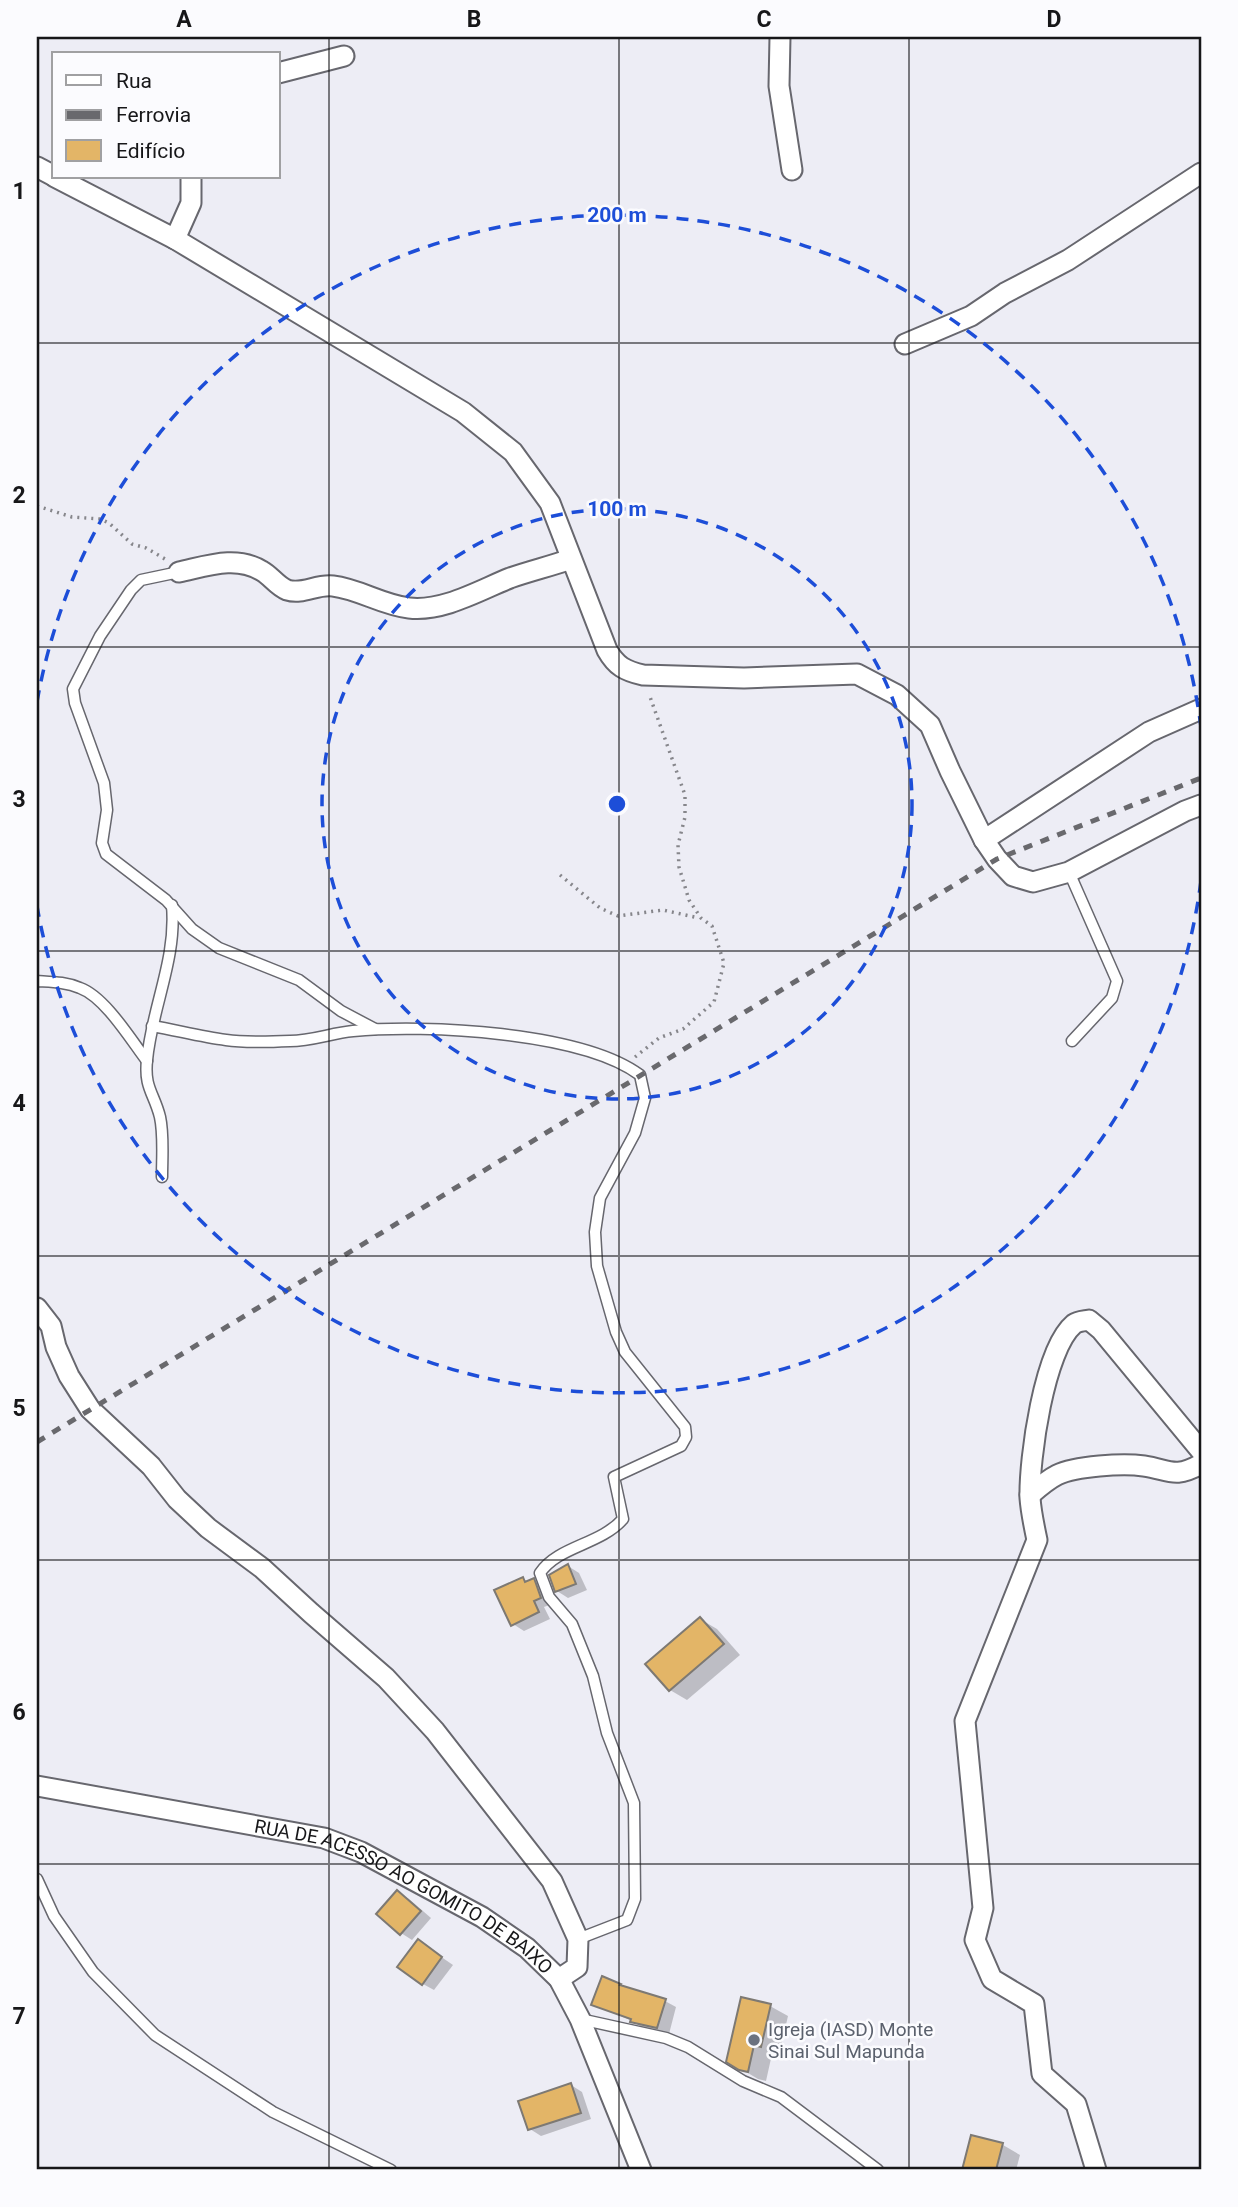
<svg xmlns="http://www.w3.org/2000/svg" width="1238" height="2207" viewBox="0 0 1238 2207" font-family="Roboto,sans-serif">
  <style>
    .shadow { fill: #0003 }
    .building { fill: #e3b567; stroke: #7d7973; stroke-width: 2 }
    .lines { fill: none; stroke-linecap: round; stroke-linejoin: round }
    .lane-casing { stroke: #67676e; stroke-width: 13 }
    .street-casing { stroke: #67676e; stroke-width: 23 }
    .path { stroke: #86868b; stroke-width: 3.5; stroke-dasharray: 2 5; stroke-linecap: butt }
    .lane { stroke: #fff; stroke-width: 10 }
    .street { stroke: #fff; stroke-width: 19 }
    .rail { stroke: #69696d; stroke-width: 5; stroke-dasharray: 9 9; stroke-linecap: butt }
    .grid { fill: none; stroke: #171719; stroke-width: 2; stroke-opacity: 0.55 }
    .ring { fill: none; stroke: #1d4ed8; stroke-width: 3.5; stroke-dasharray: 12 9 }
    .worship-dot { fill: #6b7280; stroke: #fbfbfe; stroke-width: 2.5 }
    .labels { text-anchor: middle; dominant-baseline: central; stroke-width: 5; stroke-linejoin: round; paint-order: stroke }
    .street-label { font-size: 19px; fill: #171719; stroke: #fbfbfe }
    .worship-label { font-size: 19px; fill: #5b616d; stroke: #fbfbfe; text-anchor: start }
    .centre { fill: #1d4ed8; stroke: #fbfbfe; stroke-width: 3.5 }
    .ring-label { font-size: 21px; text-anchor: middle; font-weight: bold; fill: #1d4ed8; stroke: #fbfbfe; stroke-width: 5; stroke-linejoin: round; paint-order: stroke }
    .neatline { fill: none; stroke: #171719; stroke-width: 2.5 }
    .grid-label { font-size: 23px; text-anchor: middle; font-weight: bold; fill: #171719 }
  </style>
  <rect width="100%" height="100%" fill="#ededf5"/>
  <g class="shadow">
    <polygon points="568,1566 579,1573 587,1590 568,1598 557,1591"/>
    <polygon points="523,1579 529,1582 534,1580 545,1587 552,1604 544,1607 550,1619 524,1631 513,1624"/>
    <polygon points="700,1619 717,1629 740,1655 687,1700 670,1690"/>
    <polygon points="397,1892 409,1899 431,1918 412,1940 401,1933"/>
    <polygon points="418,1941 453,1965 434,1990 423,1984"/>
    <polygon points="620,1985 665,2001 676,2007 669,2034 643,2028 632,2021 593,2004"/>
    <polygon points="770,2006 788,2016 779,2055 772,2054 766,2081 758,2079 728,2061"/>
    <polygon points="571,2085 582,2092 591,2119 541,2136 530,2129"/>
    <polygon points="973,2137 1003,2145 1020,2155 1016,2170 964,2170"/>
  </g>
  <g class="building">
    <polygon points="568,1564 576,1584 555,1592 549,1575"/>
    <polygon points="523,1577 525,1582 534,1578 541,1598 534,1601 539,1612 511,1626 494,1590"/>
    <polygon points="700,1617 724,1644 669,1691 645,1664"/>
    <polygon points="397,1890 421,1911 400,1935 376,1914"/>
    <polygon points="418,1939 442,1957 422,1985 397,1967"/>
    <polygon points="602,1976 621,1984 620,1985 666,1999 657,2028 630,2022 631,2019 591,2005"/>
    <polygon points="741,1997 771,2004 761,2047 754,2045 748,2072 739,2070 726,2062"/>
    <polygon points="571,2083 581,2113 528,2130 518,2101"/>
    <polygon points="971,2135 1003,2143 996,2170 962,2170"/>
  </g>
  <g class="lines">
    <g class="lane-casing">
      <g id="lane">
        <polyline points="179,572 141,580 131,590 100,636 73,689 75,703 104,783 107,810 102,843 106,854 166,900 192,929 219,948 299,980 341,1011 375,1029"/>
        <polyline points="1069,872 1117,981 1112,998 1072,1041"/>
        <path d="M37,981C52,982 66,982 80,988C105,997 131,1040 147,1061"/>
        <path d="M152,1026C176,1030 201,1037 226,1040C246,1043 269,1042 290,1041C311,1041 332,1033 353,1031C426,1024 582,1032 640,1075L645,1098L635,1133L600,1198L595,1232L597,1266L616,1332L625,1352L685,1427L686,1437L681,1446L614,1477L623,1519C600,1545 558,1546 540,1573L549,1597L572,1624L593,1676L607,1733L634,1803L635,1899L627,1920L578,1939"/>
        <path d="M162,1177C162,1158 164,1135 160,1117C154,1093 144,1088 147,1060C152,1007 177,959 172,905"/>
        <polyline points="37,1879 54,1916 93,1972 155,2035 273,2112 391,2170"/>
        <polyline points="580,2019 666,2038 688,2047 743,2081 781,2097 878,2170"/>
      </g>
    </g>
    <g class="street-casing">
      <g id="street">
        <polyline points="780,37 779,86 792,170"/>
        <polyline points="278,73 344,56"/>
        <polyline points="37,167 54,176"/>
        <path d="M55,177L175,239L463,412L513,452L550,503L607,650C616,666 625,671 643,675L744,678L857,674L897,695L930,725L950,771L984,840L997,859L1013,876L1033,882L1069,872L1185,811L1201,805"/>
        <polyline points="175,239 191,203 191,177"/>
        <polyline points="905,344 971,316 1005,293 1068,260 1201,173"/>
        <path d="M179,572C207,566 236,555 262,571C271,576 277,586 287,590C303,595 316,584 333,586C359,589 382,605 409,608C443,612 480,590 510,578C530,571 551,566 571,559"/>
        <polyline points="984,840 1149,732 1201,709"/>
        <polyline points="37,1308 51,1326 56,1347 69,1376 90,1409 151,1466 177,1499 208,1528 262,1568 311,1613 386,1678 435,1731 552,1881 578,1939 577,1967 559,1979"/>
        <path d="M1030,1495C1038,1488 1047,1480 1057,1475C1075,1466 1123,1463 1144,1466C1170,1470 1174,1479 1201,1464"/>
        <path id="s1" d="M37,1786L324,1838L361,1852L482,1917L527,1948L559,1979L580,2019L641,2170"/>
        <path d="M1096,2170L1076,2104L1042,2074L1034,2004L992,1979L975,1940L983,1908L965,1721L1037,1540C1034,1526 1031,1512 1030,1498C1029,1459 1044,1349 1074,1324C1078,1321 1083,1321 1089,1320L1101,1330L1201,1451"/>
      </g>
    </g>
    <g class="path">
      <polyline points="37,506 72,517 100,519 109,523 132,544 146,548 165,559"/>
      <polyline points="560,875 600,908 618,916 663,910 699,918"/>
      <polyline points="635,1057 659,1038 683,1029 714,1002 724,963 712,926 701,918 689,900 679,867 678,845 685,817 685,795 649,694"/>
    </g>
    <use href="#lane" class="lane"/>
    <use href="#street" class="street"/>
    <polyline class="rail" points="37,1442 997,859 1201,778"/>
  </g>
  <path class="grid" d="M329,37V2170M619,37V2170M909,37V2170M37,343H1201M37,647H1201M37,951H1201M37,1256H1201M37,1560H1201M37,1864H1201"/>
  <g class="ring">
    <circle cx="617" cy="804" r="295"/>
    <path d="M1201 881A589 589 0 0 1 37 906M37 702A589 589 0 0 1 1201 727"/>
  </g>
  <circle class="worship-dot" cx="754" cy="2040" r="7"/>
  <g class="labels">
    <g class="street-label">
      <text stroke="none"><textPath href="#s1" startOffset="388">RUA DE ACESSO AO GOMITO DE BAIXO</textPath></text>
    </g>
    <g class="worship-label">
      <text x="768" y="2029">Igreja (IASD) Monte<tspan x="768" dy="22">Sinai Sul Mapunda</tspan></text>
    </g>
  </g>
  <circle cx="617" cy="804" r="10" class="centre"/>
  <g class="ring-label">
    <text x="617" y="222">200 m</text>
    <text x="617" y="516">100 m</text>
  </g>
  <rect width="1238" height="2207" fill="none" stroke="#fbfbfe" stroke-width="77"/>
  <rect x="52" y="52" width="228" height="126" fill="#fbfbfe" stroke="#a0a0a2" stroke-width="2"/>
  <rect x="66" y="75" width="35" height="10" fill="#ffffff" stroke="#a0a0a2" stroke-width="2"/>
  <text x="116" y="88" font-size="21" fill="#171719">Rua</text>
  <rect x="66" y="110" width="35" height="10" fill="#69696d" stroke="#a0a0a2" stroke-width="2"/>
  <text x="116" y="122" font-size="21" fill="#171719">Ferrovia</text>
  <rect x="66" y="140" width="35" height="21" fill="#e3b567" stroke="#a0a0a2" stroke-width="2"/>
  <text x="116" y="158" font-size="21" fill="#171719">Edifício</text>
  <rect x="38" y="38" width="1162" height="2130" class="neatline"/>
  <g class="grid-label">
    <text x="184" y="27">A</text>
    <text x="474" y="27">B</text>
    <text x="764" y="27">C</text>
    <text x="1054" y="27">D</text>
    <text x="19" y="199">1</text>
    <text x="19" y="503">2</text>
    <text x="19" y="807">3</text>
    <text x="19" y="1111">4</text>
    <text x="19" y="1416">5</text>
    <text x="19" y="1720">6</text>
    <text x="19" y="2024">7</text>
  </g>
</svg>
